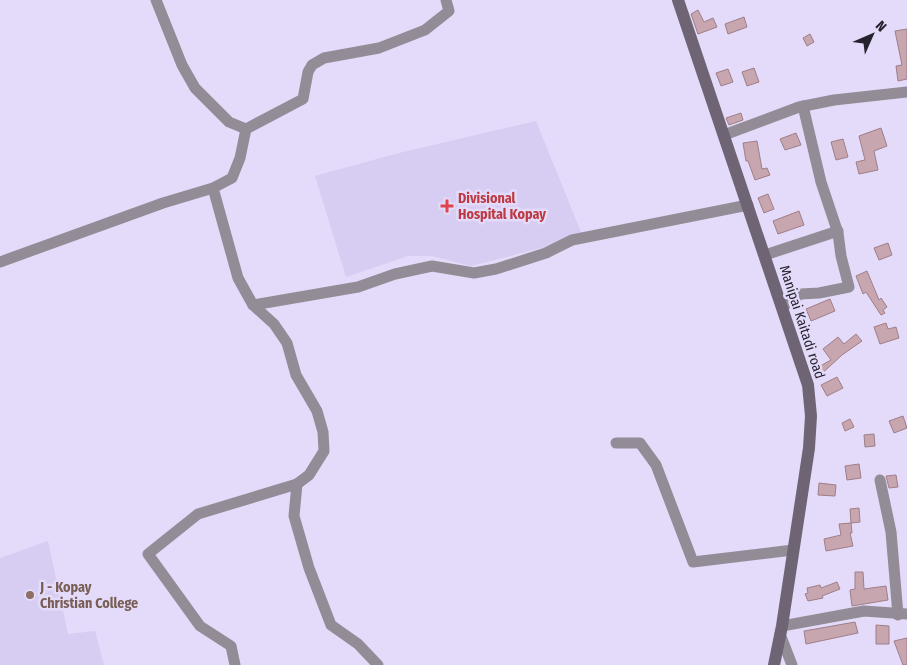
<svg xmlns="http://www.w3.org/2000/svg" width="907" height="665" viewBox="0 0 907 665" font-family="'Fira Sans Condensed',sans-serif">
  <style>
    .built { fill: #d7ccf1 }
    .building { fill: #c8a6b0; stroke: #9e7e88 }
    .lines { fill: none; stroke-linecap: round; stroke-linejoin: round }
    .street { stroke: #938c97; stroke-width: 11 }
    .secondary { stroke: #6e6474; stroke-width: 12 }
    .health-dot { fill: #e0444e; stroke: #e3dbf9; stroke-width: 2 }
    .education-dot { fill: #8d6e63; stroke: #e3dbf9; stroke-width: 2 }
    .labels { text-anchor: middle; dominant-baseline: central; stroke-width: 5; stroke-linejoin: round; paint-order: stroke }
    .health-label { font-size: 14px; font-weight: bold; fill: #be3a42; stroke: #e3dbf9; text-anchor: start }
    .street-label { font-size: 14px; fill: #26222d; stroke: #e3dbf9 }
    .education-label { font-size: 14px; font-weight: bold; fill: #785e54; stroke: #e3dbf9; text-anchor: start }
  </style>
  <rect width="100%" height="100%" fill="#e3dbf9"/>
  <g class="built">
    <polygon points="536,121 583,237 471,266 432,256 408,256 346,277 315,176 399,153"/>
    <polygon points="48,541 68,634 95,631 104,665 0,665 0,558"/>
  </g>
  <g class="building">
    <polygon points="698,10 704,22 713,18 717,27 698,34 691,14"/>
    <polygon points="744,17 747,27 728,34 725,24"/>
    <polygon points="907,29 907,79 898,81 896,66 902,65 895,31"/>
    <polygon points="810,34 814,42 807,46 803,38"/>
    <polygon points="754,68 759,82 747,86 742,72"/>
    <polygon points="728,69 733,82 721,86 716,73"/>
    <polygon points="741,113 743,120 729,125 726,118"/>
    <polygon points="881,128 887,146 874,151 878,170 859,174 856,162 865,160 859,136"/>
    <polygon points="796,133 801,145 785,150 780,139"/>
    <polygon points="843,139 848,157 836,160 831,142"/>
    <polygon points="757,141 762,169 767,168 770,175 755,180 748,161 746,161 743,143"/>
    <polygon points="768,194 774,209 764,213 758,198"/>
    <polygon points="799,211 804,225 778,234 773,221"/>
    <polygon points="888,243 892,255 879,260 874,248"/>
    <polygon points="867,271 879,300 881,298 887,307 883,310 885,313 881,315 866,292 863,294 856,276"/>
    <polygon points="830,299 835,311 811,321 806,309"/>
    <polygon points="886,323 888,329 896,327 899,338 880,344 874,327"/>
    <polygon points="856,334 862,341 842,355 817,378 813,370 831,360 823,349 838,337 844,344"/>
    <polygon points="837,377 843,388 827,396 821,385"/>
    <polygon points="903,416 907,428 894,433 889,421"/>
    <polygon points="850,419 854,427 845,431 842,423"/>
    <polygon points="874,434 875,446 865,447 864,435"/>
    <polygon points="859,464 861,478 847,480 845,466"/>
    <polygon points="896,475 898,487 889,488 886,476"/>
    <polygon points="819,483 836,485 835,496 818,495"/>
    <polygon points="859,508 860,522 851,523 850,509"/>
    <polygon points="851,523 852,533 850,533 853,546 826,551 824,539 841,535 839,524"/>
    <polygon points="855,572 863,572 864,589 886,586 888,600 852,606 850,590 855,589"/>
    <polygon points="837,582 840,589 822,596 823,598 808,601 805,594 808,593 807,588 820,585 821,588"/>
    <polygon points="855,622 858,633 806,644 804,631"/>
    <polygon points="876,625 889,626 889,644 876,644"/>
    <polygon points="907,638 907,665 903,665 894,641"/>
  </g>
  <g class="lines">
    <g class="street">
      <polyline points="156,0 182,65 195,88 229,122 246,129 303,99 308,72 312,65 324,58 379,48 425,30 449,11 446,0"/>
      <polyline points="724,135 799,107 834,100 907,92"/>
      <polyline points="213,188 238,278 253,305 274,324 287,343 296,375 317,411 323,432 324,451 309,475 297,484 294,516 309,568 331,625 358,644 378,665"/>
      <polyline points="765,255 838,231"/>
      <polyline points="0,262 163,203 213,188 232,178 240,158 246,129"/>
      <polyline points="253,305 358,287 395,274 432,266 474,273 496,269 546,253 572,240 748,205"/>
      <polyline points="782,307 801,294 819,293 849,287 841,256 838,233 821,182 803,106"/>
      <polyline points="616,443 640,443 656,465 693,562 793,550"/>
      <polyline points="880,480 891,532 898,615"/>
      <polyline points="782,626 864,611 907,614"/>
      <polyline points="780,634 792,665"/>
      <polyline points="235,665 231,646 200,626 148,554 198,514 297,484"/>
    </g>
    <polyline class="secondary" points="678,0 808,385 811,416 809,448 782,626 774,665"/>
  </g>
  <path class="health-dot" d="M444.5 198.5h5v5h5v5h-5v5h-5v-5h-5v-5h5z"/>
  <circle class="education-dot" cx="30" cy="595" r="5"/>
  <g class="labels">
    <g class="health-label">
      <text x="458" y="198">Divisional<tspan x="458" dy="16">Hospital Kopay</tspan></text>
    </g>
    <g class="street-label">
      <text transform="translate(802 322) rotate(72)">Manipai Kaitadi road</text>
    </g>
    <g class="education-label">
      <text x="40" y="587">J - Kopay<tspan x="40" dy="16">Christian College</tspan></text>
    </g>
  </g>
  <g transform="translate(872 35) rotate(45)" stroke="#e3dbf9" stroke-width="4" paint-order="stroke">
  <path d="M0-4L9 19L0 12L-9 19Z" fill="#26222d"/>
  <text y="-8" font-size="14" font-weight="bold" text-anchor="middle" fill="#26222d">N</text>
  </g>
</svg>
